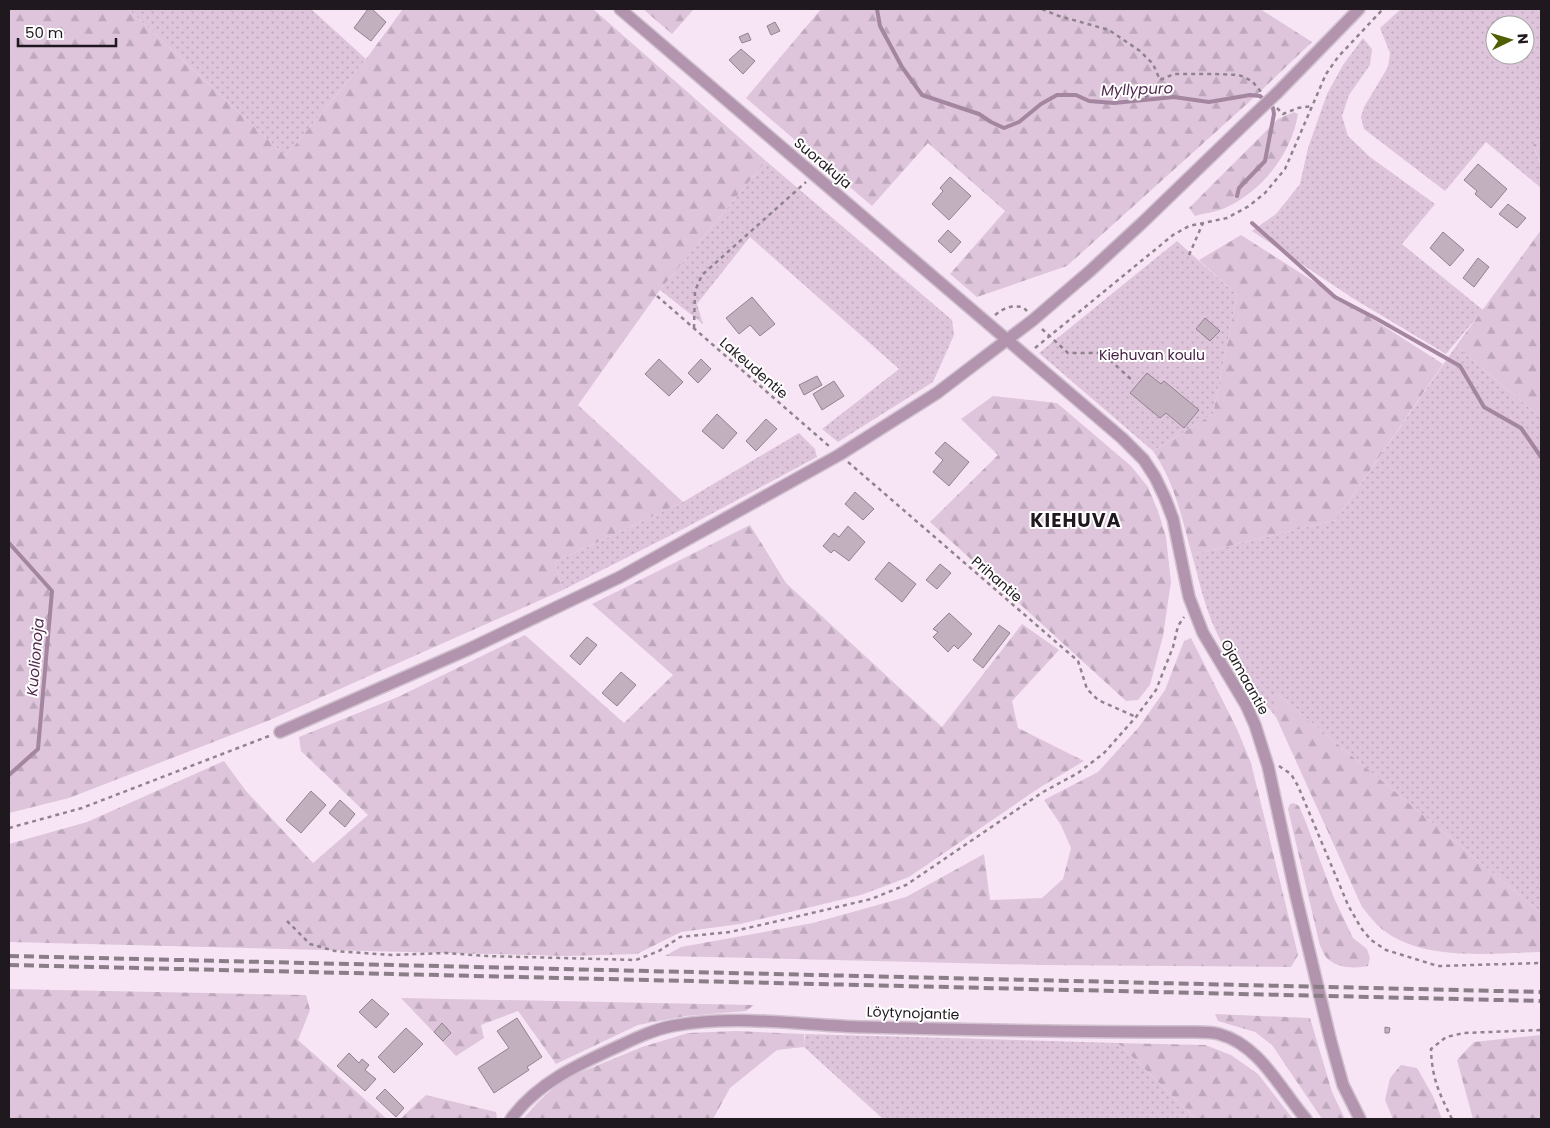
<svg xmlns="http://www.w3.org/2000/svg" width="1550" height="1128" viewBox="0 0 1550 1128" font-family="Poppins,sans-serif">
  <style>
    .grass { fill: url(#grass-dots); fill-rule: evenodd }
    .forest { fill: url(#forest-firs) }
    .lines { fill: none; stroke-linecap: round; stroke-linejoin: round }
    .stream { stroke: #a486a1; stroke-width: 4 }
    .building { fill: #c2b0bf; stroke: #928190 }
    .street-casing { stroke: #d0c0ce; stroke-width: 14 }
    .path { stroke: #90838e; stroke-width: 2.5; stroke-dasharray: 4 4; stroke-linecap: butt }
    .street { stroke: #b294ae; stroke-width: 11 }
    .rail { stroke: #8a7d88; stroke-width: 4; stroke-dasharray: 10 5; stroke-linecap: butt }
    .street-bridge-casing { stroke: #d0c0ce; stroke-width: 14; stroke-linecap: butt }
    .street-bridge { stroke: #b294ae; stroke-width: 11 }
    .labels { text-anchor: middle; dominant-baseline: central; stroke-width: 4; stroke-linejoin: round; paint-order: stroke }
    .street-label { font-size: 14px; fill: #1f181e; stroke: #fff }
    .park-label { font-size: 14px; fill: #411a3f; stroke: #fff }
    .water-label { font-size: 15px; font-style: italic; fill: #532a50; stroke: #fff }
    .district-label { font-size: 19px; font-weight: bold; letter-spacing: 1px; fill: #1f181e; stroke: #fff }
  </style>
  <defs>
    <pattern id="grass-dots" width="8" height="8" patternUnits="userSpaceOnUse" patternTransform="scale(1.25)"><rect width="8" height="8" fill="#dec5db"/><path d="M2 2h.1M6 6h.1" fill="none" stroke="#bea8bc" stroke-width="1.8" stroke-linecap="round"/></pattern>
    <pattern id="forest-firs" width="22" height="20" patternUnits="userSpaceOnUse" patternTransform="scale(1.25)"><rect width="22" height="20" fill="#dec5db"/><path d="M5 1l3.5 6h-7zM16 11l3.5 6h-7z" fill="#bea8bc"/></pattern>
  </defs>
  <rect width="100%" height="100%" fill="#f7e5f5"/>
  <g class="grass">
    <polygon points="128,9 311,9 366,59 286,156"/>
    <path d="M1401,9H1541V138L1533,145L1541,164V188L1486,142L1445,191L1364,129L1361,117L1364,107L1388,67L1390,53L1380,28ZM1495,25H1525V55H1495Z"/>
    <polygon points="1363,38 1372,49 1370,65 1349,95 1342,116 1348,136 1370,157 1435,204 1402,244 1483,310 1446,354 1354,299 1252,231 1276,214 1300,184 1308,148 1327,94 1343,65"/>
    <polygon points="766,161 952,320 954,335 933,382 838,442 822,429 899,369 750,237 697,304 703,324 660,290"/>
    <polygon points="1177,241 1237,295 1213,414 1153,451 1039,353"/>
    <path d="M1456,346L1541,418V913L1276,693V717C1254,690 1229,661 1215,629C1204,605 1199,580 1192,555L1336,520Z"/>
    <polygon points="799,433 815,449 817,457 687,527 563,590 555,562 683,502"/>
    <polygon points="805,1034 1118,1043 1196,1119 883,1119 804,1047"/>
  </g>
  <g class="forest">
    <polygon points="9,9 128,9 286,156 366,59 403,9 593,9 766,161 660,290 578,405 683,502 555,562 563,590 270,720 69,798 9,813"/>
    <polygon points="643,9 694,9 672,34"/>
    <polygon points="821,9 1260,9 1312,42 1248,103 1067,266 977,297 950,274 1005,211 928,143 872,206 746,98"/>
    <path d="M1294,112L1298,114C1291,155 1262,191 1225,208C1216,212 1205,213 1195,216L1189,208L1278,119Z"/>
    <polygon points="1541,138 1541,163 1533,145"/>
    <polygon points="1541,230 1541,418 1456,346"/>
    <path d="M1241,235L1443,364L1336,520L1192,555C1182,519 1175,483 1153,451L1213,414L1237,295L1199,260Z"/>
    <polygon points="993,396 1057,403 1131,466 1148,487 1158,511 1166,537 1171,582 1163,636 1150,685 1138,700 1126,701 930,522 998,455 961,419"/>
    <polygon points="750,525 786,583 942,727 1022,624 1059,650 1012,701 1018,728 1084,761 1039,788 909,877 861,895 740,924 681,932 637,954 567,956 9,942 9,844 87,822 224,761 246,791 313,863 368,815 301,751 299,737 400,696 525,635 624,723 673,675 592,604"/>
    <polygon points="1191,638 1237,729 1251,763 1298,955 1291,967 1043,965 665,956 681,947 813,923 906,897 984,854 990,900 1042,898 1063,879 1071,848 1061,825 1044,800 1098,772 1139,727 1165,690 1184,641"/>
    <path d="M1276,693L1541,913V952C1492,953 1424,962 1383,930C1375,924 1369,915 1362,907L1276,717Z"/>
    <path d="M1294,803L1299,806L1305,820L1334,898L1353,938L1367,949L1370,958L1368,966C1355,969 1335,968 1326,957C1323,954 1322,949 1320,946L1288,809L1290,804Z"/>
    <polygon points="9,989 306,995 310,1010 298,1040 387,1119 9,1119"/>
    <polygon points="401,998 754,1005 746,1011 686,1016 638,1025 556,1064 518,1011 481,1025 484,1038 456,1056"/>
    <polygon points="1215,1014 1310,1018 1332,1092 1345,1119 1322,1119 1272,1045 1255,1032 1218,1021"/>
    <polygon points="736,1031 804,1034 804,1047 777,1050 730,1088 713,1119 523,1119 538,1102 564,1079 642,1047 688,1033"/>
    <polygon points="1541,1035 1541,1119 1473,1119 1457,1060 1474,1042"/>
    <polygon points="1118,1043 1205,1045 1231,1055 1258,1074 1293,1119 1196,1119"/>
    <polygon points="1401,1065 1417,1068 1433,1096 1442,1119 1393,1119 1385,1100 1390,1078"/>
    <polygon points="426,1095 496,1112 497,1119 400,1119"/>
  </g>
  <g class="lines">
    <g class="stream">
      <polyline points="877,9 880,26 902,67 922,95 979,114 991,122 1004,128 1019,122 1041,104 1057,95 1076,95 1089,101 1114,103 1174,97 1209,102 1250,95 1260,96 1273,108 1274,114 1265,161 1239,188 1237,196"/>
      <polyline points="1252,223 1335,297 1377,319 1460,366 1484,407 1521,428 1541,457"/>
      <polyline points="9,543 52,591 38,749 9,775"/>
    </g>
  </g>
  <g class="building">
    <polygon points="368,9 372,9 386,22 371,41 354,28"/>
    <polygon points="775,22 780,31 771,35 767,26"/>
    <polygon points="748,33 751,40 742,43 739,37"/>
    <polygon points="741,49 755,61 743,74 729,60"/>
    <polygon points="1478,164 1507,189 1491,208 1475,194 1477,191 1464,180"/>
    <polygon points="950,177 971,196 949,220 932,204 943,191 940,188"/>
    <polygon points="1508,204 1526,218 1517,228 1499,214"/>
    <polygon points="948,230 961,242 951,253 938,241"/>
    <polygon points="1443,232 1464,250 1450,266 1430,248"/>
    <polygon points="1478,258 1489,267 1474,287 1463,278"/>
    <polygon points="752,297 775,324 760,336 750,325 739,334 726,318"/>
    <polygon points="1205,318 1220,331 1210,341 1196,329"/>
    <polygon points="659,359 683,382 669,396 645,374"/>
    <polygon points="701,359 711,369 698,383 688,373"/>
    <polygon points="1147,373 1161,384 1164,381 1199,410 1184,428 1166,413 1160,418 1130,393"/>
    <polygon points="817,376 822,385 804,395 799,385"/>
    <polygon points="834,381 844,396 822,410 813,394"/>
    <polygon points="717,414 737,433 723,449 702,431"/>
    <polygon points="766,419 777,429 756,451 746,441"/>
    <polygon points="945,442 969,462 949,486 933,472 943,460 935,453"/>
    <polygon points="855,492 874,509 863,520 845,504"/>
    <polygon points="848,526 865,542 849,561 834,550 831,553 823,546 834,533 839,537"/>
    <polygon points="889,562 916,584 902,602 875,579"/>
    <polygon points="940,564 951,573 937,589 926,580"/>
    <polygon points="949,613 972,634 958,649 954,645 948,652 933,637 938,632 933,629"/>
    <polygon points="999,625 1010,633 983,668 973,660"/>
    <polygon points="587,637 597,645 580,665 570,656"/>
    <polygon points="621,672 636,685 617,706 602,693"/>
    <polygon points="311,791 326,805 301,833 286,820"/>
    <polygon points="340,800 355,814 345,827 329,813"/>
    <polygon points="372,999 389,1014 376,1028 359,1012"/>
    <polygon points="517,1018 542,1057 527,1067 529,1070 494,1093 478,1068 509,1048 497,1031"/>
    <polygon points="442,1023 451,1033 443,1041 434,1032"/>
    <polygon points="1385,1027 1390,1028 1389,1033 1385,1033"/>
    <polygon points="406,1028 423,1044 394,1073 378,1057"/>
    <polygon points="349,1053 359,1063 362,1059 369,1065 365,1070 376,1079 365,1091 337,1066"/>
    <polygon points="385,1089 404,1108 396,1117 376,1098"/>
  </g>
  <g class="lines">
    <g class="street-casing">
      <g id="street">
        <polyline points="620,9 1122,438 1144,460 1155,477 1165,498 1173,519 1189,597 1203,633 1246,705 1255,725 1268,766 1296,896 1331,1042 1343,1085 1360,1119"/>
        <polyline points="1277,93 1359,9"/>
        <polyline points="280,732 469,649 620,577 839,455 937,393 1033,320 1090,271 1142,223 1257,112"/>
        <path d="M511,1119C537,1083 579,1064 619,1046C636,1038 653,1030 672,1026C735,1014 800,1025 864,1027C974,1030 1085,1032 1196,1032C1203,1032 1212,1032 1219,1034C1260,1045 1280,1089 1306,1119"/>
      </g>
    </g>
    <g class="path">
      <polyline points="1042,9 1059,16 1109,30 1140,51 1153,64 1160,80 1174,74 1214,74 1239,75 1252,81 1262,93"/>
      <path d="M1129,100C1149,98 1149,98 1160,80"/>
      <polyline points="1277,108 1283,114 1298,108 1312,106"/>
      <polyline points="1189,255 1203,223"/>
      <polyline points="657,296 830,447"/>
      <path d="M995,315C1004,308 1011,305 1023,307L1027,311"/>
      <polyline points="694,328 695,291 702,275 806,182"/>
      <polyline points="1042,329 1068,353 1102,353 1133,381"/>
      <polyline points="1035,348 1173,235 1189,226 1227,218 1249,206 1265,193 1285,169 1326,74 1338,57 1383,9"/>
      <polyline points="848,462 1078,661 1087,689 1098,700 1136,717"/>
      <polyline points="1279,766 1291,774 1298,786 1348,905 1361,928 1371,940 1386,950 1438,966 1541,963"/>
      <polyline points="9,828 82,808 269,736"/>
      <polyline points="287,921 310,944 335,951 391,955 446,953 486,956 636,960 659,951 680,937 730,932 791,918 871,899 906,885 1043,792 1078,773 1104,753 1136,717 1156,690 1173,647 1178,626 1184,617"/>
      <path d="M1452,1119C1439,1093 1432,1079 1431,1049L1446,1037L1464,1033L1541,1030"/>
    </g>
    <use href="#street" class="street"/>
    <g class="rail">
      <polyline points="9,956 1541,992"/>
      <polyline points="9,965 1541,1001"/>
    </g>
    <g class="street-bridge-casing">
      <polyline id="street-bridge" points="1257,112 1277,93"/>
    </g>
    <use href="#street-bridge" class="street-bridge"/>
  </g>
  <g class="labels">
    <g class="street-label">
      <text transform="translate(823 163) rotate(40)">Suorakuja</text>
      <text transform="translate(754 368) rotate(41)">Lakeudentie</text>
      <text transform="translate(997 579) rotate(41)">Prihantie</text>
      <text transform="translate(1245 677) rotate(61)">Ojamaantie</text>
      <text transform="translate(913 1013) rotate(2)">Löytynojantie</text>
    </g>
    <g class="park-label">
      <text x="1152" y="355">Kiehuvan koulu</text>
    </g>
    <g class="water-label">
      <text transform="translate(1137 89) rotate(-2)">Myllypuro</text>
      <text transform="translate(35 657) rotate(-85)">Kuolionoja</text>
    </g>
    <g class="district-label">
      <text x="1076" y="520">KIEHUVA</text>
    </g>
  </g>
  <rect width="1550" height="1128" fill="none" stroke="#1f181e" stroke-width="20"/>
  <g transform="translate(1510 40) rotate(85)"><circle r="24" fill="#ffffff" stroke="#a5a3a5"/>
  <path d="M0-4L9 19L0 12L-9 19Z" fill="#505f01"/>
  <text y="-8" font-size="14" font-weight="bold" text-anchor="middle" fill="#1f181e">N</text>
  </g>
  <path d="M18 38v8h98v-8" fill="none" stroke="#1f181e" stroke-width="2.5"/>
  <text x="25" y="38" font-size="15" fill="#1f181e" stroke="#ffffff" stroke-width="4" paint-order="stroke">50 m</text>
</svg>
